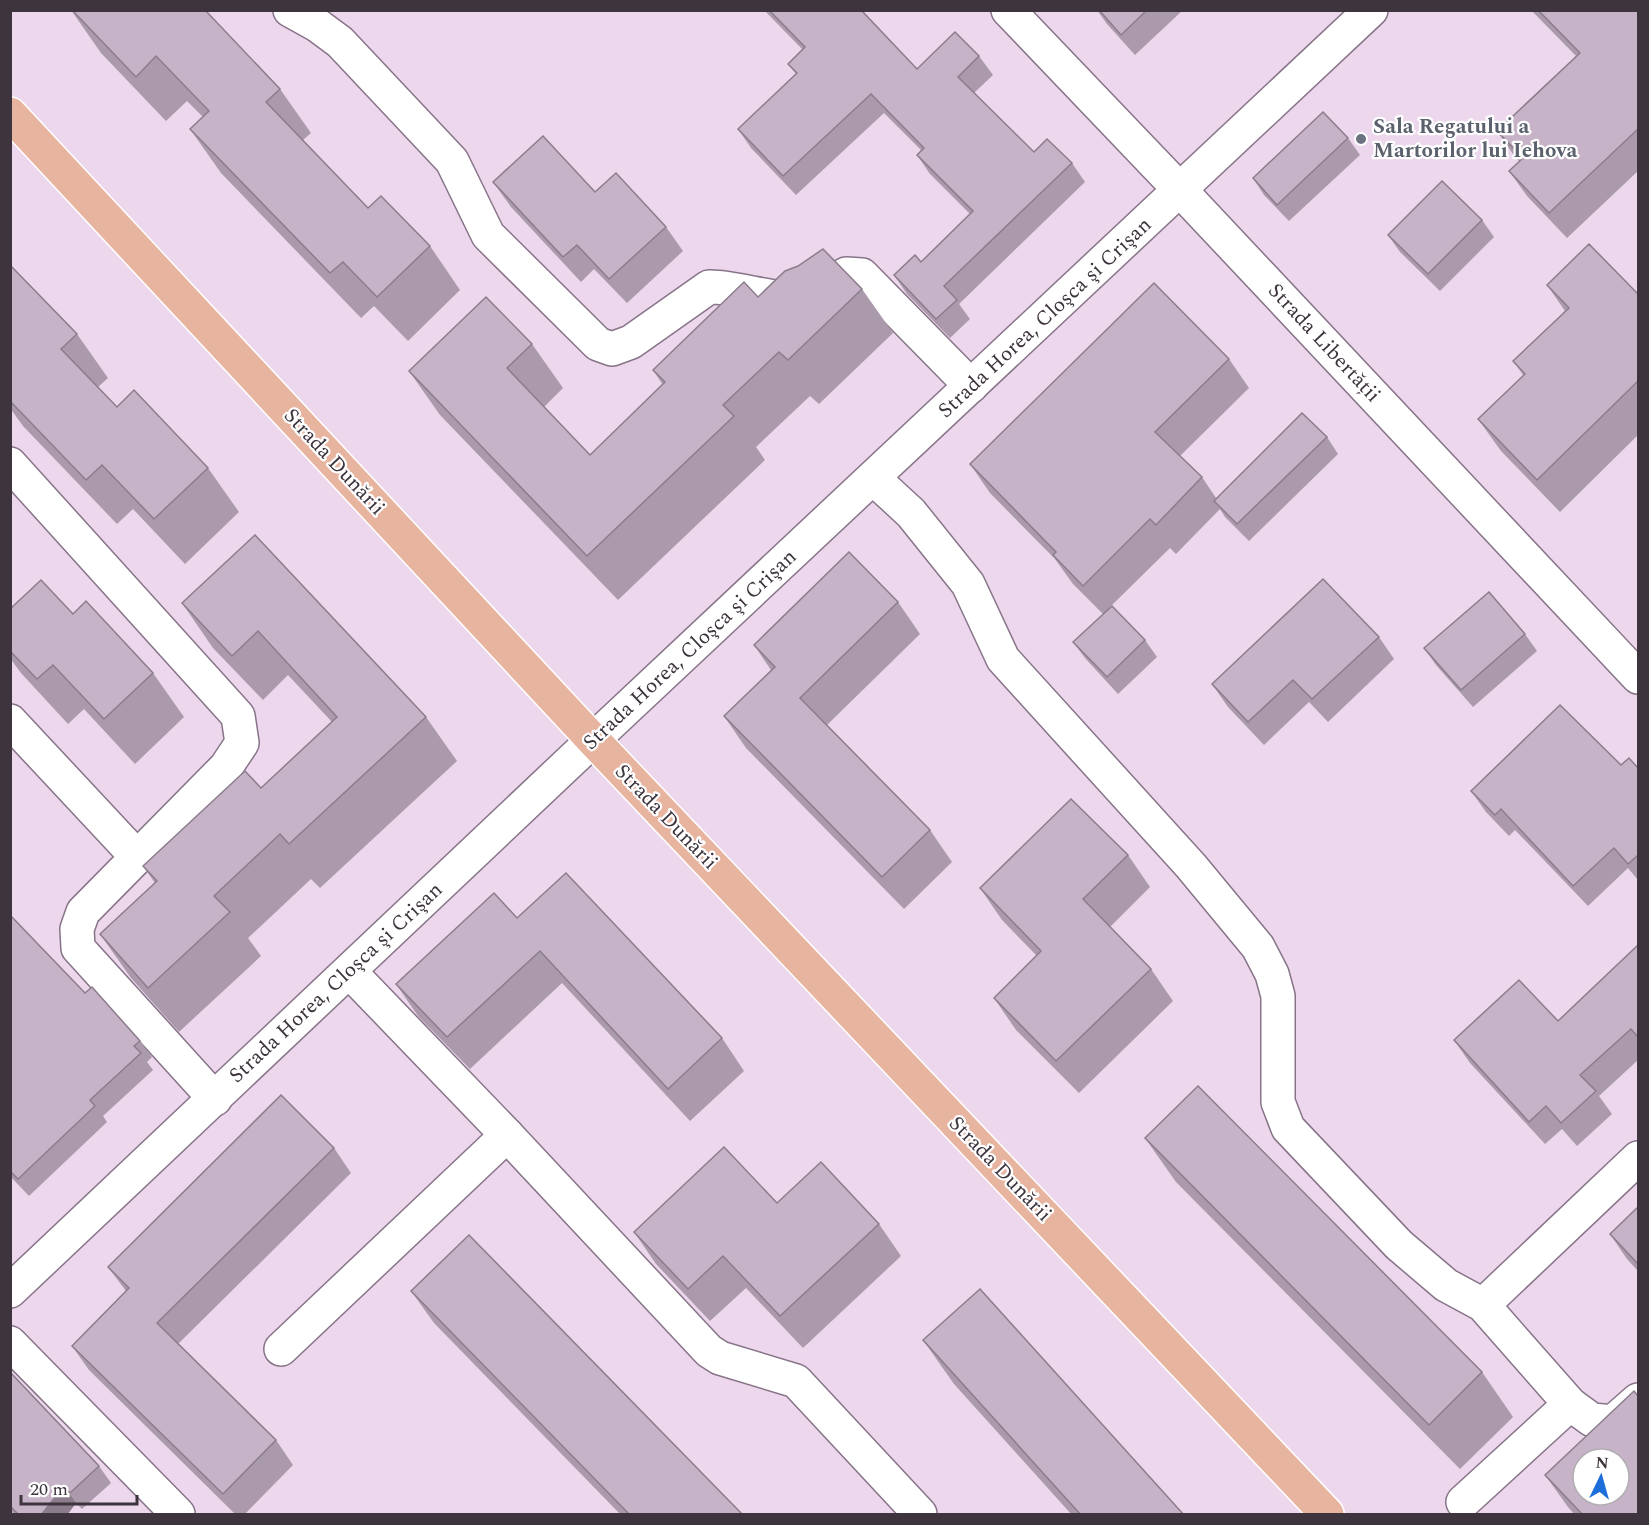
<svg xmlns="http://www.w3.org/2000/svg" width="1649" height="1525" viewBox="0 0 1649 1525" font-family="Spectral,serif">
  <style>
    .lines { fill: none; stroke-linecap: round; stroke-linejoin: round }
    .minor-casing { stroke: #877488; stroke-width: 36 }
    .major-casing { stroke: #fff; stroke-width: 36 }
    .minor { stroke: #fff; stroke-width: 33 }
    .major { stroke: #e7b4a0; stroke-width: 33 }
    .wall { fill: #ab9aac }
    .shaded-wall { fill: #8b7d8c }
    .building { fill: #c7b3c8; stroke: #8b7d8c; stroke-width: 1.5; fill-rule: evenodd }
    .worship-dot { fill: #6b7280; stroke: #fff; stroke-width: 2 }
    .labels { text-anchor: middle; dominant-baseline: central; stroke-width: 4.5; stroke-linejoin: round; paint-order: stroke }
    .worship-label { font-size: 21px; font-weight: bold; fill: #5b616d; stroke: #fff; text-anchor: start }
    .street-label { font-size: 21px; fill: #3d343d; stroke: #fff }
  </style>
  <rect width="100%" height="100%" fill="#ecd7ed"/>
  <g class="lines">
    <g class="minor-casing">
      <g id="minor">
        <path d="M290,10L317,25L340,42L452,161L488,235L598,344L612,349L631,342L709,287C738,286 792,307 815,296C826,291 836,281 846,274L862,275L971,386"/>
        <polyline points="1008,10 1181,191 1638,677"/>
        <polyline points="10,464 238,716 242,743 226,767 83,912 77,929 78,948 215,1099"/>
        <polyline points="873,478 911,513 968,584 1003,659 1191,866 1258,947 1272,974 1278,996 1278,1102 1288,1128 1399,1245 1446,1285 1483,1305 1570,1404 1592,1420 1613,1422 1638,1400"/>
        <polyline points="10,721 137,857"/>
        <polyline points="349,971 507,1135 709,1351 720,1358 796,1381 920,1514"/>
        <polyline points="10,1291 593,740 1371,10"/>
        <polyline points="1483,1305 1638,1158"/>
        <polyline points="10,1343 178,1514"/>
        <polyline points="281,1349 507,1135"/>
        <polyline points="1463,1502 1570,1404"/>
      </g>
    </g>
    <g class="major-casing">
      <polyline id="major" points="10,114 593,740 1327,1514"/>
    </g>
    <use href="#minor" class="minor"/>
    <use href="#major" class="major"/>
  </g>
  <g class="wall">
    <polygon points="71,10 280,89 311,133 303,140 368,208 430,246 460,290 408,341 374,306 361,318 221,173 190,129 203,117 187,101 166,121 101,53"/>
    <polygon points="764,10 862,10 917,69 979,56 993,75 974,93 1034,152 1072,163 1085,182 959,304 970,319 950,338 907,294 894,275 921,262 970,214 930,174 917,155 922,151 884,113 796,195 751,148 738,129 796,74 788,64 803,50"/>
    <polygon points="1097,10 1183,10 1135,55 1107,24"/>
    <polygon points="1531,10 1638,10 1638,171 1567,238 1527,196 1509,171 1520,162 1515,157 1497,131 1576,56"/>
    <polygon points="1348,138 1360,155 1289,221 1264,195 1253,178"/>
    <polygon points="493,182 595,192 666,227 683,251 627,303 594,269 581,282 511,207"/>
    <polygon points="1482,220 1494,237 1440,291 1400,252 1388,235"/>
    <polygon points="10,265 77,334 108,378 98,387 117,407 208,468 239,512 185,564 133,509 117,524 23,426 10,408"/>
    <polygon points="1547,285 1638,294 1638,435 1560,512 1501,451 1478,419 1524,376 1513,361 1565,311"/>
    <polygon points="862,289 893,333 819,404 810,396 756,447 765,460 618,600 440,415 409,371 532,344 563,388 544,407 590,455 663,385 653,370 758,297"/>
    <polygon points="1229,359 1249,388 1180,456 1202,477 1216,498 1327,437 1338,454 1249,541 1225,517 1220,509 1176,554 1170,548 1110,607 1145,640 1157,657 1118,694 1085,658 1073,642 1103,614 1073,584 1055,559 990,493 970,464"/>
    <polygon points="255,535 426,717 457,761 320,888 311,879 248,938 261,956 179,1032 131,978 100,934 155,883 143,866 261,788 332,722 288,675 263,700 213,648 182,603"/>
    <polygon points="898,602 920,634 827,725 930,830 952,862 904,909 746,748 724,716 771,670 754,645"/>
    <polygon points="10,609 73,614 153,673 184,717 135,764 84,709 68,724 21,673 10,658"/>
    <polygon points="1525,634 1537,651 1473,707 1436,665 1424,648"/>
    <polygon points="1379,637 1394,659 1328,722 1309,702 1264,745 1228,707 1212,684"/>
    <polygon points="1621,765 1638,768 1638,880 1628,868 1588,906 1515,830 1509,836 1486,812 1471,791"/>
    <polygon points="1128,855 1150,887 1110,927 1151,969 1173,1001 1079,1093 1016,1030 994,998 1037,956 1002,920 980,888"/>
    <polygon points="10,915 85,993 140,1041 152,1057 147,1062 153,1070 103,1116 107,1122 29,1196 10,1176"/>
    <polygon points="517,918 722,1038 744,1071 690,1121 562,983 470,1069 418,1016 396,984"/>
    <polygon points="1638,945 1638,1060 1599,1096 1612,1114 1577,1146 1562,1129 1545,1144 1470,1063 1454,1040 1558,1021"/>
    <polygon points="1145,1138 1482,1372 1513,1417 1460,1469 1176,1182"/>
    <polygon points="334,1148 351,1173 178,1344 276,1440 293,1465 244,1515 236,1515 89,1370 72,1346 126,1291 108,1267"/>
    <polygon points="777,1203 879,1224 901,1256 803,1348 746,1288 710,1321 656,1264 634,1232"/>
    <polygon points="1638,1207 1638,1271 1627,1259 1610,1234"/>
    <polygon points="411,1291 743,1515 621,1515 434,1323"/>
    <polygon points="923,1340 1184,1515 1072,1515 954,1384"/>
    <polygon points="10,1372 99,1466 111,1483 82,1509 76,1503 67,1515 15,1515 10,1510"/>
    <polygon points="1545,1475 1638,1515 1575,1515 1568,1507"/>
  </g>
  <polygon class="shaded-wall" points="64,1486 76,1503 67,1515 41,1515"/>
  <g class="building">
    <polygon points="72,10 205,10 280,89 266,102 368,208 381,196 430,246 377,297 343,262 330,273 190,129 209,111 156,56 136,77"/>
    <polygon points="769,10 861,10 917,69 955,32 979,56 958,77 1034,152 1047,139 1072,163 944,286 957,300 936,319 894,275 915,255 921,262 973,211 917,155 924,148 871,94 783,176 738,129 797,73 788,64 805,47"/>
    <polygon points="1099,10 1147,10 1121,35"/>
    <polygon points="1538,10 1638,10 1638,129 1549,213 1509,171 1523,158 1497,131 1580,53"/>
    <polygon points="1323,112 1348,138 1277,205 1253,178"/>
    <polygon points="543,136 595,192 616,173 666,227 609,279 577,245 563,257 493,182"/>
    <polygon points="1442,181 1482,220 1428,274 1388,235"/>
    <polygon points="1589,244 1638,294 1638,381 1537,480 1478,419 1525,374 1513,361 1569,308 1547,285"/>
    <polygon points="823,249 862,289 788,360 779,352 723,405 734,416 587,556 409,371 486,297 532,344 507,368 590,455 665,382 653,370 744,282 758,297 785,271 798,266"/>
    <polygon points="10,265 77,334 61,349 117,407 134,390 208,468 154,519 102,465 86,480 10,401"/>
    <polygon points="1154,283 1229,359 1155,432 1202,477 1156,525 1150,519 1083,586 1053,555 1056,552 970,464"/>
    <polygon points="1302,413 1327,437 1237,524 1214,501"/>
    <polygon points="255,535 426,717 289,844 280,834 214,896 230,912 148,988 100,934 157,881 143,866 245,771 261,788 337,717 258,631 232,656 182,603"/>
    <polygon points="849,552 898,602 800,698 930,830 882,877 724,716 775,667 754,645"/>
    <polygon points="1323,579 1379,637 1312,699 1293,680 1248,722 1212,684"/>
    <polygon points="41,580 73,614 86,601 153,673 104,719 53,665 37,679 10,651 10,609"/>
    <polygon points="1489,592 1525,634 1461,690 1424,648"/>
    <polygon points="1112,606 1145,640 1107,677 1073,642"/>
    <polygon points="1560,705 1621,765 1629,758 1638,768 1638,855 1628,864 1614,848 1573,886 1501,809 1495,815 1471,791"/>
    <polygon points="1071,799 1128,855 1083,899 1151,969 1056,1061 994,998 1041,951 980,888"/>
    <polygon points="566,873 722,1038 668,1089 540,951 447,1037 396,984 494,893 517,918"/>
    <polygon points="10,915 85,993 92,987 140,1041 134,1046 141,1053 90,1100 95,1106 18,1179 10,1171"/>
    <polygon points="1638,945 1638,1037 1631,1029 1580,1075 1596,1091 1561,1123 1546,1106 1529,1122 1454,1040 1519,980 1558,1021"/>
    <polygon points="1198,1086 1482,1372 1429,1425 1145,1138"/>
    <polygon points="281,1095 334,1148 157,1323 276,1440 223,1494 72,1346 129,1288 108,1267"/>
    <polygon points="724,1147 777,1203 821,1162 879,1224 780,1316 723,1256 688,1289 634,1232"/>
    <polygon points="1638,1207 1638,1264 1610,1234"/>
    <polygon points="469,1235 743,1515 630,1515 411,1291"/>
    <polygon points="980,1289 1184,1515 1081,1515 923,1340"/>
    <polygon points="10,1372 99,1466 70,1493 64,1486 41,1515 19,1515 10,1506"/>
    <path d="M1634,1391L1638,1396V1515H1583L1545,1475ZM1583,1459H1619V1495H1583Z"/>
  </g>
  <circle class="worship-dot" cx="1361" cy="139" r="6"/>
  <g class="labels">
    <g class="worship-label">
      <text x="1373" y="127">Sala Regatului a<tspan x="1373" dy="24">Martorilor lui Iehova</tspan></text>
    </g>
    <g class="street-label">
      <text transform="translate(1045 318) rotate(-43)">Strada Horea, Cloşca şi Crişan</text>
      <text transform="translate(1324 343) rotate(47)">Strada Libertății</text>
      <text transform="translate(334 462) rotate(47)">Strada Dunării</text>
      <text transform="translate(690 650) rotate(-43)">Strada Horea, Cloşca şi Crişan</text>
      <text transform="translate(666 817) rotate(46)">Strada Dunării</text>
      <text transform="translate(336 983) rotate(-43)">Strada Horea, Cloşca şi Crişan</text>
      <text transform="translate(1000 1169) rotate(46)">Strada Dunării</text>
    </g>
  </g>
  <rect width="1649" height="1525" fill="none" stroke="#3d343d" stroke-width="24"/>
  <g transform="translate(1601 1477) rotate(5)"><circle r="28" fill="#ffffff" stroke="#b1aeb1" stroke-width="1.5"/>
  <path d="M0-4.5L10 22L0 15L-10 22Z" fill="#1d6ed9"/>
  <text y="-9" font-size="16" font-weight="bold" text-anchor="middle" fill="#3d343d">N</text>
  </g>
  <path d="M21 1495v9h116v-9" fill="none" stroke="#3d343d" stroke-width="3"/>
  <text x="30" y="1495" font-size="18" fill="#3d343d" stroke="#ffffff" stroke-width="4.5" paint-order="stroke">20 m</text>
</svg>
